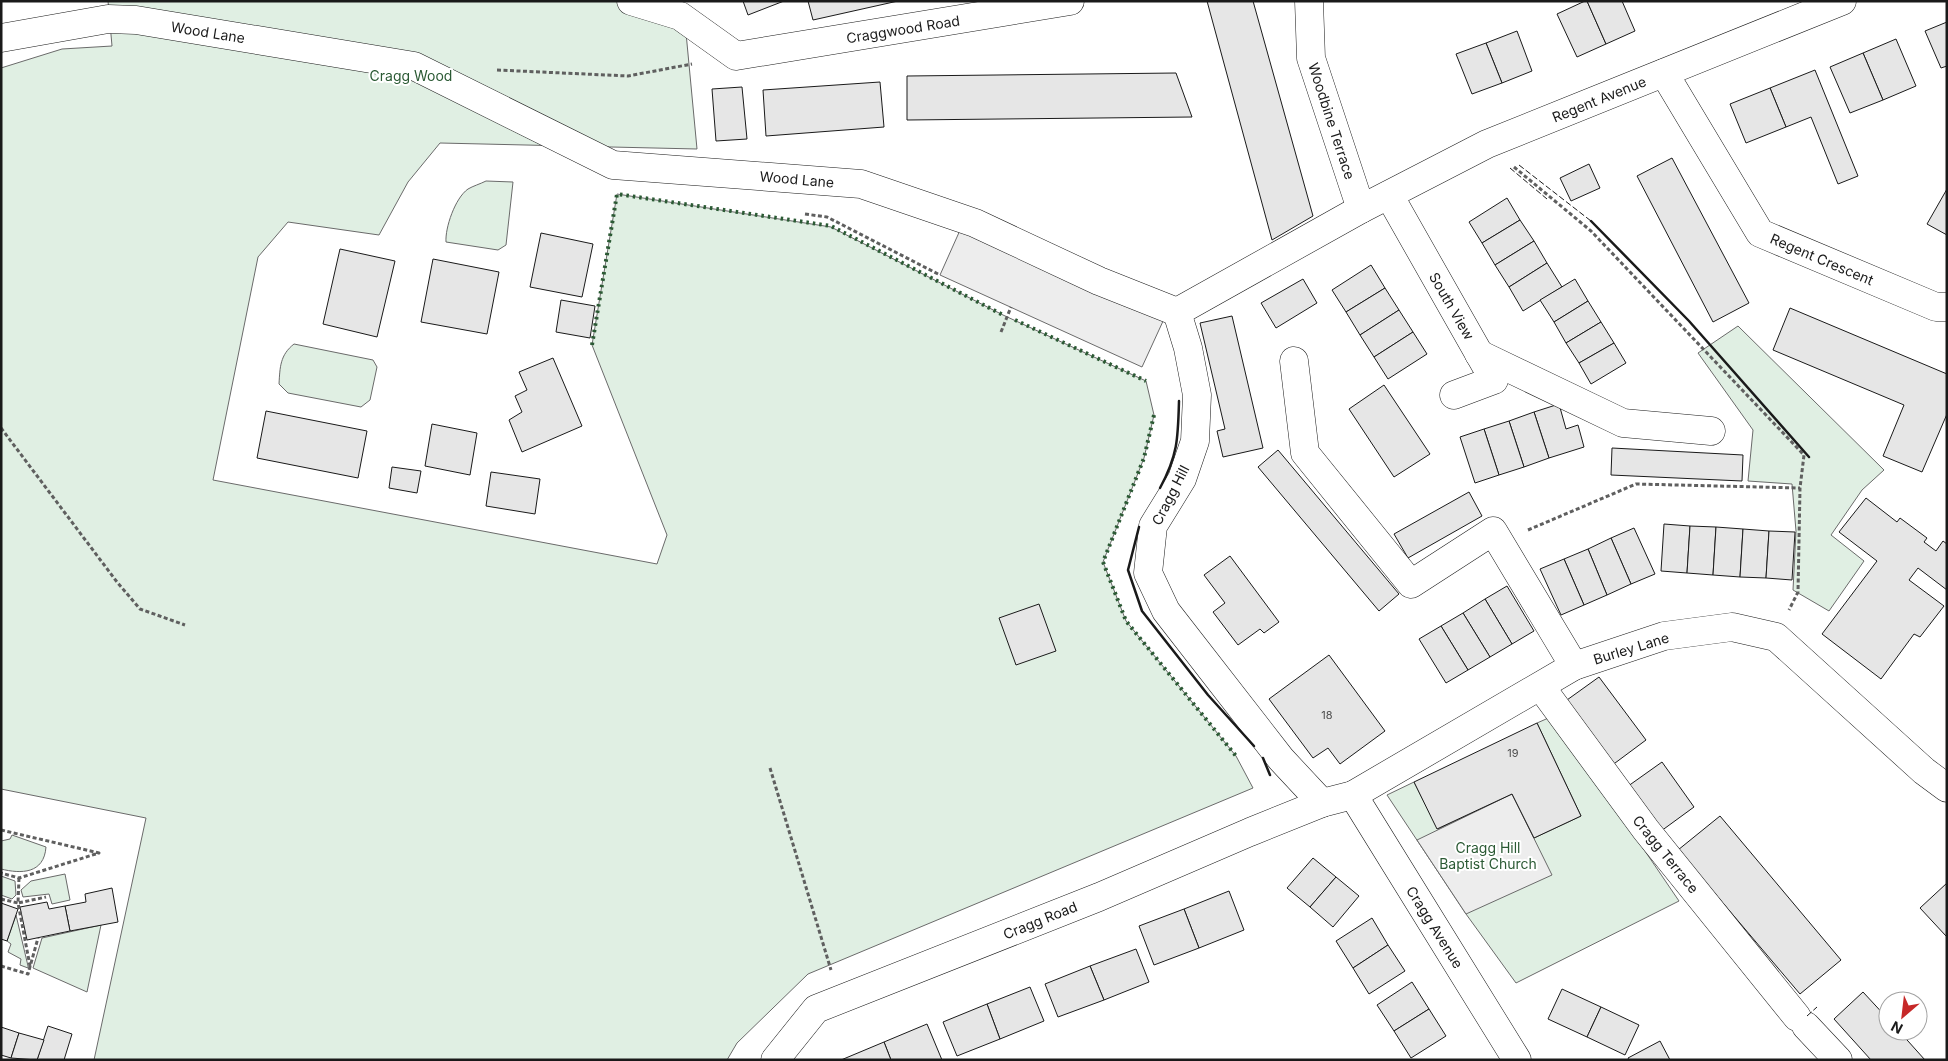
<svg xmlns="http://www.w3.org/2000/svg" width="1948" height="1061" viewBox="0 0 1948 1061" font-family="Inter,sans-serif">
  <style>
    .green { fill: #e0efe3; stroke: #6a6a6a }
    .parking { fill: #ededed; stroke: #6a6a6a }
    .building { fill: #e6e6e6; stroke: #1a1a1a }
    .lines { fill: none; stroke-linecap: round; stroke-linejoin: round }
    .minor-casing { stroke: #1a1a1a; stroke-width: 29 }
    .path { stroke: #5f5f5f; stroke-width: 3; stroke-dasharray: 4 2.5; stroke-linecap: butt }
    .minor { stroke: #fff; stroke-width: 28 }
    .hedge { stroke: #2b5a34; stroke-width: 4; stroke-dasharray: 2.5 4; stroke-linecap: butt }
    .fence { stroke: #1a1a1a; stroke-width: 1; stroke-dasharray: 6 2.5; stroke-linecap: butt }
    .wall { stroke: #1a1a1a; stroke-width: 2.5 }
    .labels { text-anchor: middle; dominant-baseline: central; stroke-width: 4; stroke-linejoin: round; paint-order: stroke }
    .number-label { font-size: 11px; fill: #4d4d4d }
    .street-label { font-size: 14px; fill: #1a1a1a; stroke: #fff }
    .park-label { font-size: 14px; fill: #2b5a34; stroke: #fff }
  </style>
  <rect width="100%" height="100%" fill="#fff"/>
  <g class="green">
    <polygon points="108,1 683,1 697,149 440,143 408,182 379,235 288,222 258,257 213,480 657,564 667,535 592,345 617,194 831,227 1003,315 1146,381 1154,415 1144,458 1103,562 1126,621 1236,756 1253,788 808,974 737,1043 727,1060 94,1060 146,818 1,789 1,68 62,49 112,46"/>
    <path d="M486,181L513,182L506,245L498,250L446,242C445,228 455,198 468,189C473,186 480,184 486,181Z"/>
    <polygon points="1738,326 1884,470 1862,490 1831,535 1864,561 1829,611 1793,590 1796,531 1792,484 1748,481 1753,430 1698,353"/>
    <path d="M294,344L373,360L377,367L370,400L361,407L288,393L279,384C280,367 280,355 294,344Z"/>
    <polygon points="1553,716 1679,901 1516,983 1466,914 1387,795 1414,782 1438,829 1512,794 1534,838 1581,816 1537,723"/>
    <path d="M12,835L46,847C44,874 21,874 1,869V841L10,839Z"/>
    <polygon points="65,874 70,900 52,904 49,894 23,897 21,890 31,881"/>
    <polygon points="1,876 15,881 16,895 12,899 1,895"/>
    <polygon points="16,915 28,966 28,968 20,965 21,959 8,952 11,944 7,941"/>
    <polygon points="101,925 87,992 33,968 42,938"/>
  </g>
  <g class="parking">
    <polygon points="961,228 1164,319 1142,367 940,275"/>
    <polygon points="1512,794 1552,875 1466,914 1417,840"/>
  </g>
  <g class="building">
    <polygon points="743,1 784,1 748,15"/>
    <polygon points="808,1 898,1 813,20"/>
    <polygon points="1207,1 1253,1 1313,216 1272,240"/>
    <polygon points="1585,1 1587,1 1606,44 1577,57 1557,14"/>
    <polygon points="1587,1 1622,1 1635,31 1606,44"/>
    <polygon points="1947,22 1947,66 1941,68 1925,31"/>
    <polygon points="1517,31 1532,71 1502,83 1486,43"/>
    <polygon points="1896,39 1916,86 1883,100 1863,53"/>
    <polygon points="1486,43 1502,83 1472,94 1456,54"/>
    <polygon points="1863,53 1883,100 1850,113 1830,67"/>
    <polygon points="1815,70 1858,176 1838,184 1811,117 1786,127 1770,88"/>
    <polygon points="1176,73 1192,117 907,120 907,76"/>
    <polygon points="880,82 884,127 766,136 763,90"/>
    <polygon points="742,87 747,139 716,141 712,89"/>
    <polygon points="1770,88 1786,127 1746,143 1730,104"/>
    <polygon points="1672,158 1749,303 1713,322 1637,176"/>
    <polygon points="1589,164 1600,188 1571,201 1560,178"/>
    <polygon points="1947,189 1947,235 1927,224"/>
    <polygon points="1507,198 1520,220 1482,243 1469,222"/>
    <polygon points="1520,220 1534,241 1495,265 1482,243"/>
    <polygon points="541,233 593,244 582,297 530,287"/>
    <polygon points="1534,241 1547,263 1509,287 1495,265"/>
    <polygon points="340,249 395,261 377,337 323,324"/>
    <polygon points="433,259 499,272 487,334 421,322"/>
    <polygon points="1547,263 1562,287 1523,311 1509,287"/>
    <polygon points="1371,265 1385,288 1346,312 1332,290"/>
    <polygon points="1303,279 1317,303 1276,328 1261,303"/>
    <polygon points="1575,279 1588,301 1554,322 1540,300"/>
    <polygon points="1385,288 1399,310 1360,335 1346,312"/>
    <polygon points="561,300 595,306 590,338 556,332"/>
    <polygon points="1588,301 1601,322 1566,343 1554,322"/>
    <polygon points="1790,308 1947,374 1947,414 1922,472 1883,456 1904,405 1773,350"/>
    <polygon points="1399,310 1413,332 1374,357 1360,335"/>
    <polygon points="1232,316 1263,448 1223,457 1217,431 1225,429 1200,323"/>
    <polygon points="1601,322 1614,343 1579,363 1566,343"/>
    <polygon points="1413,332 1427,354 1388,379 1374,357"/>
    <polygon points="1614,343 1626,363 1591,384 1579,363"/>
    <polygon points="553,358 582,426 522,452 509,420 522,412 515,396 527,390 519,372"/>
    <polygon points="1384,385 1430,454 1394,477 1349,409"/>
    <polygon points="1559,404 1566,429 1578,425 1584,447 1549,458 1534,412"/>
    <polygon points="266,411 367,431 358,478 257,458"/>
    <polygon points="1534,412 1549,458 1524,467 1509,421"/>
    <polygon points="1509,421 1524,467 1499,475 1484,429"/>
    <polygon points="432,424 477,433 470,475 425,466"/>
    <polygon points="1484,429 1499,475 1475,483 1460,437"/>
    <polygon points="1612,448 1743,455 1742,481 1611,475"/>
    <polygon points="1278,450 1399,594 1379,611 1258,467"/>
    <polygon points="392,467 421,471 417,493 389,488"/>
    <polygon points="491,472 540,479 535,514 486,506"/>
    <polygon points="1469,492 1482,516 1408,558 1394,534"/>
    <polygon points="1866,498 1897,522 1900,518 1927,538 1924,542 1936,551 1943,541 1947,544 1947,590 1918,568 1909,580 1944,606 1920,637 1914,634 1881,679 1822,634 1877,561 1839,532"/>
    <polygon points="1664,524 1690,526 1687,573 1661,571"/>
    <polygon points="1690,526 1716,527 1713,575 1687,573"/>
    <polygon points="1716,527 1743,529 1740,577 1713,575"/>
    <polygon points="1634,528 1655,574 1631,584 1611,538"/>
    <polygon points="1743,529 1769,531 1766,578 1740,577"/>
    <polygon points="1769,531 1795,532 1792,580 1766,578"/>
    <polygon points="1611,538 1631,584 1607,595 1588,549"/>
    <polygon points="1588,549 1607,595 1584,605 1564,559"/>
    <polygon points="1230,556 1279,622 1264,633 1260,629 1238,645 1213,612 1225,603 1204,575"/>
    <polygon points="1564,559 1584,605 1561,615 1540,569"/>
    <polygon points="1507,586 1534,631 1512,644 1485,599"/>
    <polygon points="1485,599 1512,644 1490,657 1463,613"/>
    <polygon points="1039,604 1056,651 1016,665 999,618"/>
    <polygon points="1463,613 1490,657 1468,670 1441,626"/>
    <polygon points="1441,626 1468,670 1446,683 1419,639"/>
    <polygon points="1329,655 1385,731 1340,764 1328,748 1313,758 1269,699"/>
    <polygon points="1599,677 1646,740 1607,769 1560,705"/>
    <polygon points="1537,723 1581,816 1534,838 1512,794 1437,829 1414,782"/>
    <polygon points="1662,762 1694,807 1657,834 1624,789"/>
    <polygon points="1720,816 1841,960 1800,994 1678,850"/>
    <polygon points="1313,858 1336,877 1310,907 1287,888"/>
    <polygon points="1336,877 1359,896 1333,927 1310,907"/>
    <polygon points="1947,883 1947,935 1946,936 1920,908"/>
    <polygon points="112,888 118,922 70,931 65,906 86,902 85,894"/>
    <polygon points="1229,891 1244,930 1199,948 1184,909"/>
    <polygon points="47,902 49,909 65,906 70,931 27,940 20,907"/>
    <polygon points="1,903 18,909 7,941 1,939"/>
    <polygon points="1184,909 1199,948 1154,965 1139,926"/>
    <polygon points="1372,918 1388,945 1353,968 1336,941"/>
    <polygon points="1388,945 1405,971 1369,994 1353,968"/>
    <polygon points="1136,949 1149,982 1104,1000 1090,966"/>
    <polygon points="1090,966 1104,1000 1058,1017 1045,984"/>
    <polygon points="1412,982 1429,1009 1394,1031 1377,1005"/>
    <polygon points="1030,987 1044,1021 1000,1039 987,1004"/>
    <polygon points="1562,989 1601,1007 1587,1037 1548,1019"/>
    <polygon points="1863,992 1888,1019 1888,1031 1899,1031 1925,1060 1871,1060 1834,1019"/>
    <polygon points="987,1004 1000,1039 957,1056 943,1022"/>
    <polygon points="1601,1007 1639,1025 1625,1055 1587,1037"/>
    <polygon points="1429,1009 1446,1036 1411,1058 1394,1031"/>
    <polygon points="927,1024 942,1060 891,1060 884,1042"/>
    <polygon points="48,1026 72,1034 64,1060 37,1060"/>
    <polygon points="1,1027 19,1033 11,1058 1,1055"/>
    <polygon points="19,1033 44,1040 37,1060 11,1058"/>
    <polygon points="1660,1041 1670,1060 1629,1060 1628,1058"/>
    <polygon points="884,1042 891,1060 841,1060"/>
  </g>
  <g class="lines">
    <g class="minor-casing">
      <g id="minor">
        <polyline points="631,1 680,16 736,56 1070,1"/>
        <polyline points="1309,1 1311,58 1361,209"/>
        <polyline points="1,38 108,19 136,20 414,66 613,165 861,184 975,223 1099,281 1177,312"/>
        <polyline points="1664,73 1760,233 1936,307 1947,307"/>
        <polyline points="1389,195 1494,380 1454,395"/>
        <polyline points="1479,354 1623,423 1711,431"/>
        <polyline points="1294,361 1305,453 1411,584 1493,531 1574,666"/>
        <polyline points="1541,687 1646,830 1797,1017"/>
        <polyline points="1353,795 1517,1060"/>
        <polyline points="1322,803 1281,759 1166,611 1148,573 1153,526 1182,479 1195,441 1197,395 1188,348 1177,312 1361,209 1487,144 1842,1"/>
        <polyline points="1806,1026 1838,1060"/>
        <polyline points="775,1060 816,1009 1099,897 1250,832 1322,803 1353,795 1574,666 1664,636 1732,627 1776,637 1924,771 1947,788"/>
      </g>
    </g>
    <g class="path">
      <polyline points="497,70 628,76 692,64"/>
      <polyline points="1514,167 1591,231 1804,455 1800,488 1798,592 1789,610"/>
      <polyline points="805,214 827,217 940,275"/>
      <polyline points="1001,332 1011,307"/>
      <polyline points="1,428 117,582 140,609 185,625"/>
      <polyline points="1528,530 1636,484 1800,488"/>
      <polyline points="770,768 831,970"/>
      <polyline points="1,830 99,853 19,878 1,873"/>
      <polyline points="19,878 18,903 46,897"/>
      <polyline points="1,899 18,903 30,966"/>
      <polyline points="1,966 28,974 38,938"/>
    </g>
    <use href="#minor" class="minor"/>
    <g class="hedge">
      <polyline points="1015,320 1146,381"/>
      <polyline points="592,345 617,194 831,226 1003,315"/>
      <polyline points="1154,415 1144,458 1103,562 1126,621 1236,756"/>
    </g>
    <g class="fence">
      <polyline points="1519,165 1591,221"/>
      <polyline points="1510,168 1547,199"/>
      <polyline points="1807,1016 1817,1007"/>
    </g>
    <g class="wall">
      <polyline points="1591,221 1689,321 1809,457"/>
      <path d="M1160,488C1178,455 1178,438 1179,401"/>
      <polyline points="1139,527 1128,570 1142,611 1208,695 1254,746"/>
      <polyline points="1263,758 1270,775"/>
    </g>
  </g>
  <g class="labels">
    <g class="number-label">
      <text x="1327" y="715">18</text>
      <text x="1513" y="753">19</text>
    </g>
    <g class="street-label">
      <text transform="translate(903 29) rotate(-9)">Craggwood Road</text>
      <text transform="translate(208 32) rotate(9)">Wood Lane</text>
      <text transform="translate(1599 99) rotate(-22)">Regent Avenue</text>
      <text transform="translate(1332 121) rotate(72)">Woodbine Terrace</text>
      <text transform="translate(797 179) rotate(5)">Wood Lane</text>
      <text transform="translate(1822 259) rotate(23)">Regent Crescent</text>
      <text transform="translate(1452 306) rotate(60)">South View</text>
      <text transform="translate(1170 495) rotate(-63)">Cragg Hill</text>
      <text transform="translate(1631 648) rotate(-17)">Burley Lane</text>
      <text transform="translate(1666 854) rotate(51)">Cragg Terrace</text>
      <text transform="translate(1040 920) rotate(-22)">Cragg Road</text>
      <text transform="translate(1435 927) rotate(58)">Cragg Avenue</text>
    </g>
    <g class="park-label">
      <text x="411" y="75">Cragg Wood</text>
      <text x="1488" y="847">Cragg Hill<tspan x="1488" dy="16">Baptist Church</tspan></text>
    </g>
  </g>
  <rect width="1948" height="1061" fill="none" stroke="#1a1a1a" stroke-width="5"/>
  <g transform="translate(1903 1016) rotate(208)"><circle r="24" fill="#ffffff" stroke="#a3a3a3"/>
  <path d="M0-4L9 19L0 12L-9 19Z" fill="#c62828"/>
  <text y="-8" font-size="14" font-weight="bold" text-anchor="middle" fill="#1a1a1a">N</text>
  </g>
</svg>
